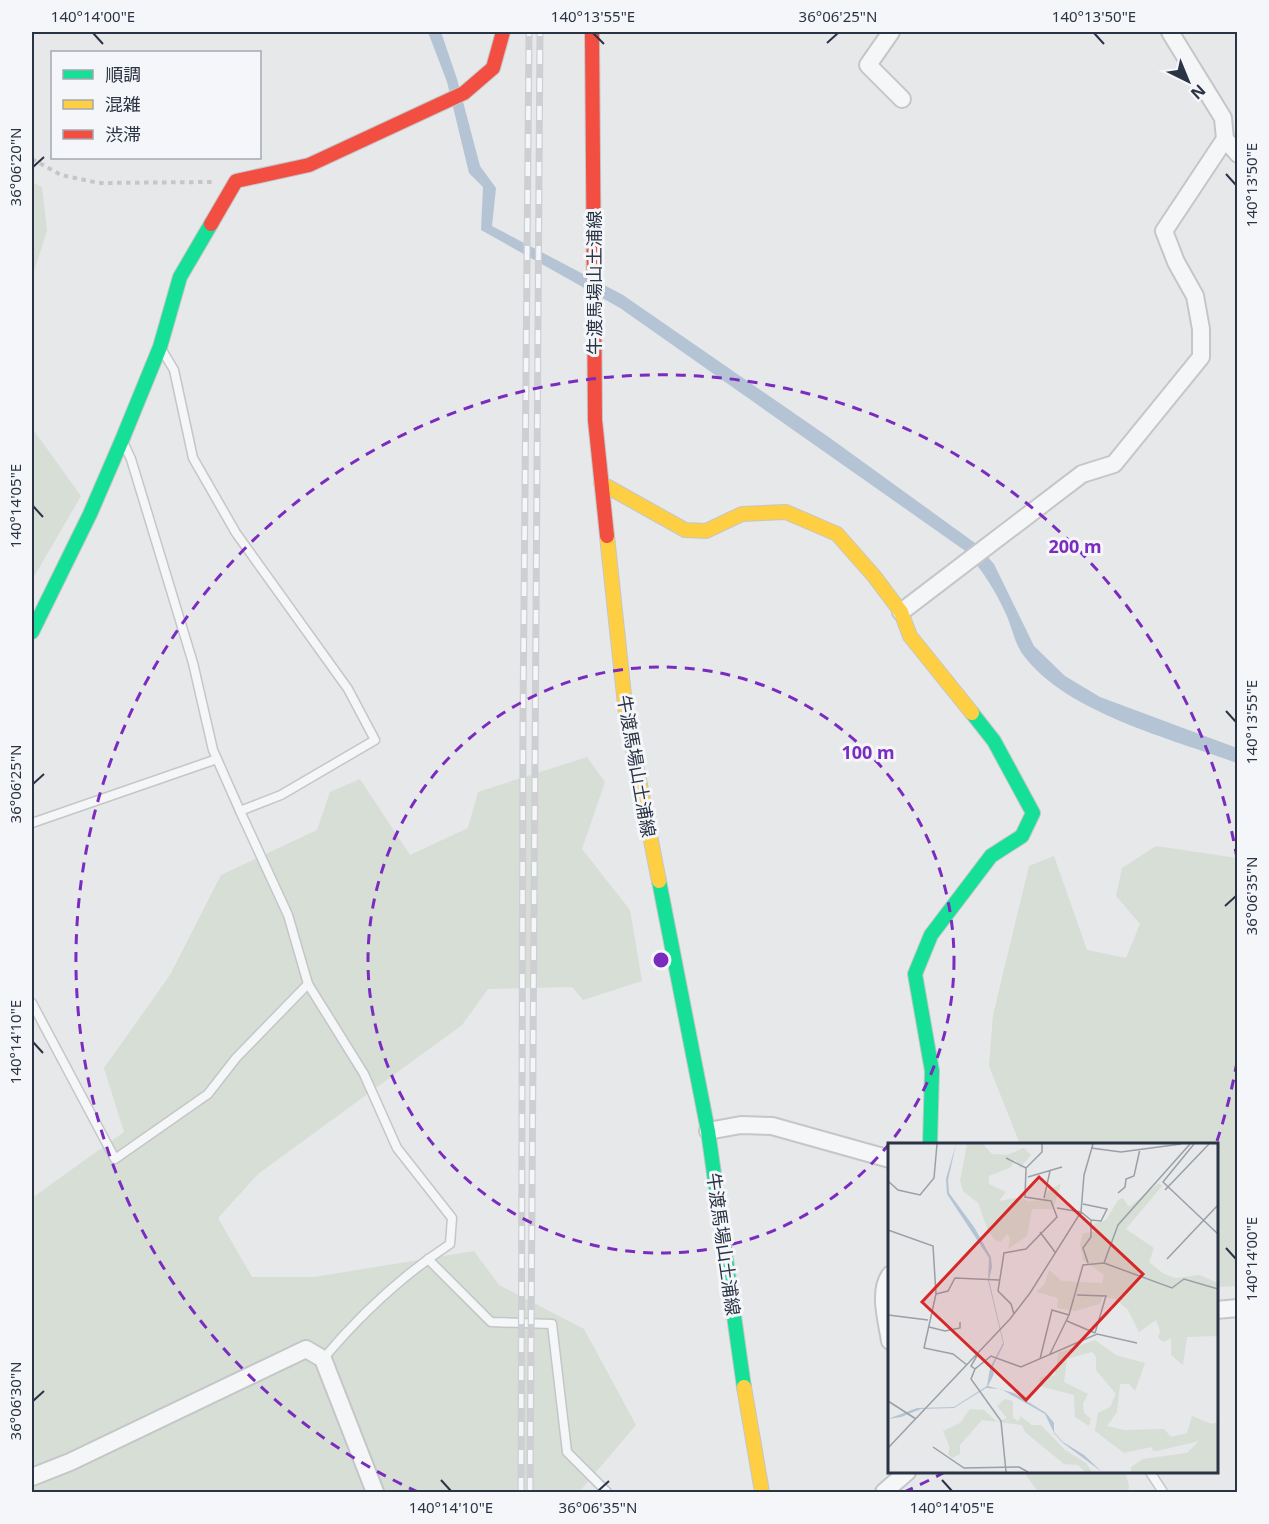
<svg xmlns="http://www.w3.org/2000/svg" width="1269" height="1524" viewBox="0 0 1269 1524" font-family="'Noto Sans','Noto Sans JP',sans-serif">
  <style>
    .green { fill: #d6ded6 }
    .water { fill: #b4c4d5 }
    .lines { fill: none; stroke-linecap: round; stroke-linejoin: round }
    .lane-casing { stroke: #c4c6c8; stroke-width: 11 }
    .street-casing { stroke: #c4c6c8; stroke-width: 20 }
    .fast-casing { stroke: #c4c6c8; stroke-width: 16 }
    .slow-casing { stroke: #c4c6c8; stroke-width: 16 }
    .jam-casing { stroke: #c4c6c8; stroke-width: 16 }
    .path { stroke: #c5c6ca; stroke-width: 4; stroke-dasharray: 4.5 4.5; stroke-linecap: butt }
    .lane { stroke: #f5f6f7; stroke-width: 8 }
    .street { stroke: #f5f6f7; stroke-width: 16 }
    .fast { stroke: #16e098; stroke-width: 14 }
    .slow { stroke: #ffcf43; stroke-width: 14 }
    .jam { stroke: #f24e42; stroke-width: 14 }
    .rail-casing { stroke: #cecfd2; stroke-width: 7 }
    .rail { stroke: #f4f6f9; stroke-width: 4.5; stroke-dasharray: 14; stroke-linecap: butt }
    .ticks { fill: none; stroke: #2b3445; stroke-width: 2 }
    .ring { fill: none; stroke: #7b2cbf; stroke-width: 3; stroke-dasharray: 10 8 }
    .labels { text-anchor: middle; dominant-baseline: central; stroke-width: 6; stroke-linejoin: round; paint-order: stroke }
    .street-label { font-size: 18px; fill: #2b3445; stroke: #f4f6f9 }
    .inset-road { fill: none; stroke: #9ba0a8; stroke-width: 1.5 }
    .view { fill: #d62828; fill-opacity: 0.15; stroke: #d62828; stroke-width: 3 }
    .inset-edge { fill: none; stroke: #2b3445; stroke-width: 3 }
    .centre { fill: #7b2cbf; stroke: #f4f6f9; stroke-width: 3 }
    .ring-label { font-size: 18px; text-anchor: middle; font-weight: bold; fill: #7b2cbf; stroke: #f4f6f9; stroke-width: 6; stroke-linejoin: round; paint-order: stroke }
    .neatline { fill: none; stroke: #2b3445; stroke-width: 2 }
    .ticks-label { font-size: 15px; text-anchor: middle; fill: #2b3445 }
  </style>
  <rect width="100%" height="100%" fill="#e6e8ea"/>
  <g class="green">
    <polygon points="32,182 42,187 47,231 32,277"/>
    <polygon points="32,428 81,496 32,580"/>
    <polygon points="587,757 605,782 582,849 630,910 642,981 583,1000 572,987 488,989 462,1025 258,1174 218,1218 252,1277 314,1277 474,1251 499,1285 584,1329 636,1425 579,1492 32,1492 32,1198 124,1132 104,1068 170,975 221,875 317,830 330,792 360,779 410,855 468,828 478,792"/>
    <polygon points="1156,846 1237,858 1237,1286 1217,1287 1216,1144 1020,1144 989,1066 993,1015 1029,866 1054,856 1087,950 1126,958 1140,924 1116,896 1122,868"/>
    <polygon points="1024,1472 1125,1472 1129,1486 1128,1492 1038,1492"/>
  </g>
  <path class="water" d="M428,32H441L457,79L480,166L496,188L492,226L623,295L830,438L975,543L994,564L1034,646L1065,676L1100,697L1237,748V763C1172,739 1067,713 1024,656C1015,645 1012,627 1006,614C995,590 982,569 964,550L620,308L481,230L483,187L469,173L447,82Z"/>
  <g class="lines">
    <g class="lane-casing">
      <g id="lane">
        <polyline points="124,444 131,459 193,663 213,750 240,811 281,795 375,740 348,689 236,533 193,458 174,370 162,350"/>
        <path d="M240,811L288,915L308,984L364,1074L397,1148L452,1218L450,1244C403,1275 359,1316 323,1359"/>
        <polyline points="32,823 217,759"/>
        <polyline points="32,1003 115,1159 208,1094 236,1058 308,984"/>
        <polyline points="428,1259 491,1322 552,1324 567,1452 607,1492"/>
        <polyline points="1150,1472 1163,1492"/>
      </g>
    </g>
    <g class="street-casing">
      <g id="street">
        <polyline points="891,32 868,65 902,99"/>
        <polyline points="1170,32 1223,118 1225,139 1238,154"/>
        <polyline points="901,612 1082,474 1114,464 1201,357 1201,329 1195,296 1176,262 1164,231 1225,139"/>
        <polyline points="708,1131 741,1125 772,1126 890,1159"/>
        <path d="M890,1275C878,1292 887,1321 890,1341"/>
        <polyline points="1216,1310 1238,1308"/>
        <polyline points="32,1477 70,1462 306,1349 323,1359 375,1492"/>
        <polyline points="884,1492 907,1472"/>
      </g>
    </g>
    <g class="fast-casing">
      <g id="fast">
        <polyline points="32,632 90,514 122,440 160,347 180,277 211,224"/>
        <polyline points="659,881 708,1131 744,1387"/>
        <polyline points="930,1144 932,1071 915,974 931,935 991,856 1022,836 1033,813 994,741 972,713"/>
      </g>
    </g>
    <g class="slow-casing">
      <g id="slow">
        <polyline points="601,483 685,530 706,531 742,514 786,512 837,534 874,576 901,612 910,636 972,713"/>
        <polyline points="607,536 626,714 659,881"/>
        <polyline points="744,1387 762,1492"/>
      </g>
    </g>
    <g class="jam-casing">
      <g id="jam">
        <polyline points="592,32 595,420 607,536"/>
        <polyline points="211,224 236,181 309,165 464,93 493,68 503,32"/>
      </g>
    </g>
    <polyline class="path" points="32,159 61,175 99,183 212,182"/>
    <use href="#lane" class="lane"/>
    <use href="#street" class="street"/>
    <use href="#fast" class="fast"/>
    <use href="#slow" class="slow"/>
    <use href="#jam" class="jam"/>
    <g class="rail-casing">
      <g id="rail">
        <polyline points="521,1492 523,718 529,32"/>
        <polyline points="530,1492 540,32"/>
      </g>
    </g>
    <use href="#rail" class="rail"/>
  </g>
  <path class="ticks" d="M93,33L103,44M593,33L604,44M1094,33L1104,44M827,43L838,33M33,167L44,157M1226,174L1236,185M33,506L43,517M1226,711L1236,722M33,784L44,774M1225,906L1236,896M33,1042L43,1053M1226,1248L1236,1259M33,1401L44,1391M441,1480L451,1491M942,1480L952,1491M598,1491L609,1481"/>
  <g class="ring">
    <circle cx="661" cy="960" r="293"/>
    <path d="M1237 1062A585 585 0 0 1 1217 1141M945 1472A585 585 0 0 1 904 1492M418 1492A585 585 0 1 1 1237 858"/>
  </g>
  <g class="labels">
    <g class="street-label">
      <text transform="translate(594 283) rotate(-90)">牛渡馬場山土浦線</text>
      <text transform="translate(637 766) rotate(80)">牛渡馬場山土浦線</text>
      <text transform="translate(724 1244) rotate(82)">牛渡馬場山土浦線</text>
    </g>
  </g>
  <g transform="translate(888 1143)">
    <rect width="330" height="330" fill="#e6e8ea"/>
    <path d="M79,1H95L104,11L119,12L136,5L143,12L132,25L127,16L123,24L101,33V41L118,49L111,58L133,54L139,58L155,57L160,48L173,40L165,66H144L139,93L120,106L122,95L119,91L113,99L108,98L100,88L90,60L75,48L72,38ZM271,40L274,43L238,86L266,105L261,119L276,131L288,135L312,132L330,140V193L299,194L295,222L283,212V195L276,199L270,195L272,188L268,177L251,189L240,167L228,156L215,154L212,161L187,168L169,165L170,155L148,149L156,142L161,127L174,138L214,140L216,132L195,117L192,102L195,90L207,89L205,81L218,77L230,57L235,55L241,64ZM207,197L228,212L257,220L247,248L241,241H232L229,269L219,283L236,287L276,286L283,294L299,290L304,273L324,281L330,279V329H243V324L255,316L299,310L311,298L269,308H265L264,304L236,310L207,288L210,270L222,264L228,251L208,227V214L204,209L179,216L176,239L200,251L195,260L196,270L203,276L201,283L187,274L186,252L151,243L152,234L167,232L170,210ZM117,256L125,258V275L131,278L132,273L144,282H153L177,307L198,320L204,329H197L190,322L176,321L137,289L134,282L94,277L72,302V311L64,315L60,311L62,305L55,288L72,280L82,266L96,267L109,279L119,275L109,263Z" fill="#d6ded6"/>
    <path d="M68,1L60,37L61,50L86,84L103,114L104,124L101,137L116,201L104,225L106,231L100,243L126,250L158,270L166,280V289L175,299L196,312L214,329L175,300L166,290L157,271L113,246L98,245L66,265L33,266L13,274L0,276L29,265L66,264L99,243L102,225L115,200L100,137L101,115L59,51L58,36Z" fill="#b4c4d5"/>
    <path class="inset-road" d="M302,1L230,82L216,120L284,145L296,136L330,146M306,1L275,39L330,91M203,5L233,9L293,1M118,15L138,25M140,34L174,24M0,38L10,47L32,52L46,35L49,1M277,47L321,1M230,50L237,44L238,36L246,33L252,6M156,55L162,28M195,61L219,66L213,78L203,77M169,65L193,69L203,77V94L195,105L200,120M0,87L45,103L48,151L36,205L65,211L79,222M152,89L167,109M279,116L330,62M48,151L60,148L67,135L111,137M189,152L218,153L207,190M126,171L123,161L110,148L116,110L138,106L169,74L163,58L137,54L138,25L154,9V1M0,172L40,177M181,172L195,122L216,120M179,178L207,190M41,184L57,188L72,185V179M152,216L164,167L181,172L162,211M87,226L83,223L90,211M0,258L28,276M45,304L76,325L131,324L140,329M0,305L122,176L142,150L193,69L196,32L205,1M118,329L113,278L83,236L87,226L103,213L133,224L209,191L249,200"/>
    <path class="view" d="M151,34L255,131L138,257L34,159Z"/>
    <rect width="330" height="330" class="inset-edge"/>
  </g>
  <circle cx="661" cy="960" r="9" class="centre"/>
  <g class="ring-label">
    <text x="1075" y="553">200 m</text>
    <text x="868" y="759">100 m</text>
  </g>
  <rect width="1269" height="1524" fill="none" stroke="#f4f6f9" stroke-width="66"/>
  <rect x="51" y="51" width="210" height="108" fill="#f4f6f9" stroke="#a4a8b1" stroke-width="1.5"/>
  <rect x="63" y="70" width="30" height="9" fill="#16e098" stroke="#a4a8b1" stroke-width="1.5"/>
  <text x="105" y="81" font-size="18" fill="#2b3445">順調</text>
  <rect x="63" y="100" width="30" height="9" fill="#ffcf43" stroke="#a4a8b1" stroke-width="1.5"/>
  <text x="105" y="111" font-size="18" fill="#2b3445">混雑</text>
  <rect x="63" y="130" width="30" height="9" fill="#f24e42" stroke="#a4a8b1" stroke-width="1.5"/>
  <text x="105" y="141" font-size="18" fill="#2b3445">渋滞</text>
  <g transform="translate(1188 81) rotate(137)" stroke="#f4f6f9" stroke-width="4.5" paint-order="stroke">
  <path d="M0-4.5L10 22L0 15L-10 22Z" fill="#2b3445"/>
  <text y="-9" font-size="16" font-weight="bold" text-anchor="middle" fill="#2b3445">N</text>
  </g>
  <rect x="33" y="33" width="1203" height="1458" class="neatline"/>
  <g class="ticks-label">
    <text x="93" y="22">140°14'00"E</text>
    <text x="593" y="22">140°13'55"E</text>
    <text x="838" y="22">36°06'25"N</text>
    <text x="1094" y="22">140°13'50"E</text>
    <text transform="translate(16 167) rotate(-90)" y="5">36°06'20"N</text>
    <text transform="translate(1252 185) rotate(-90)" y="5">140°13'50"E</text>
    <text transform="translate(16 506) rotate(-90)" y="5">140°14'05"E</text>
    <text transform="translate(1252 722) rotate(-90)" y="5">140°13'55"E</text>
    <text transform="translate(16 784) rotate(-90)" y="5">36°06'25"N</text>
    <text transform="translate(1252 896) rotate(-90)" y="5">36°06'35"N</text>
    <text transform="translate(16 1042) rotate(-90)" y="5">140°14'10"E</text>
    <text transform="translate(1252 1259) rotate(-90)" y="5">140°14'00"E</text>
    <text transform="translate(16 1401) rotate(-90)" y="5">36°06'30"N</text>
    <text x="451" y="1513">140°14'10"E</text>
    <text x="598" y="1513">36°06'35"N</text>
    <text x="952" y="1513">140°14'05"E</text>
  </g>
</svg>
